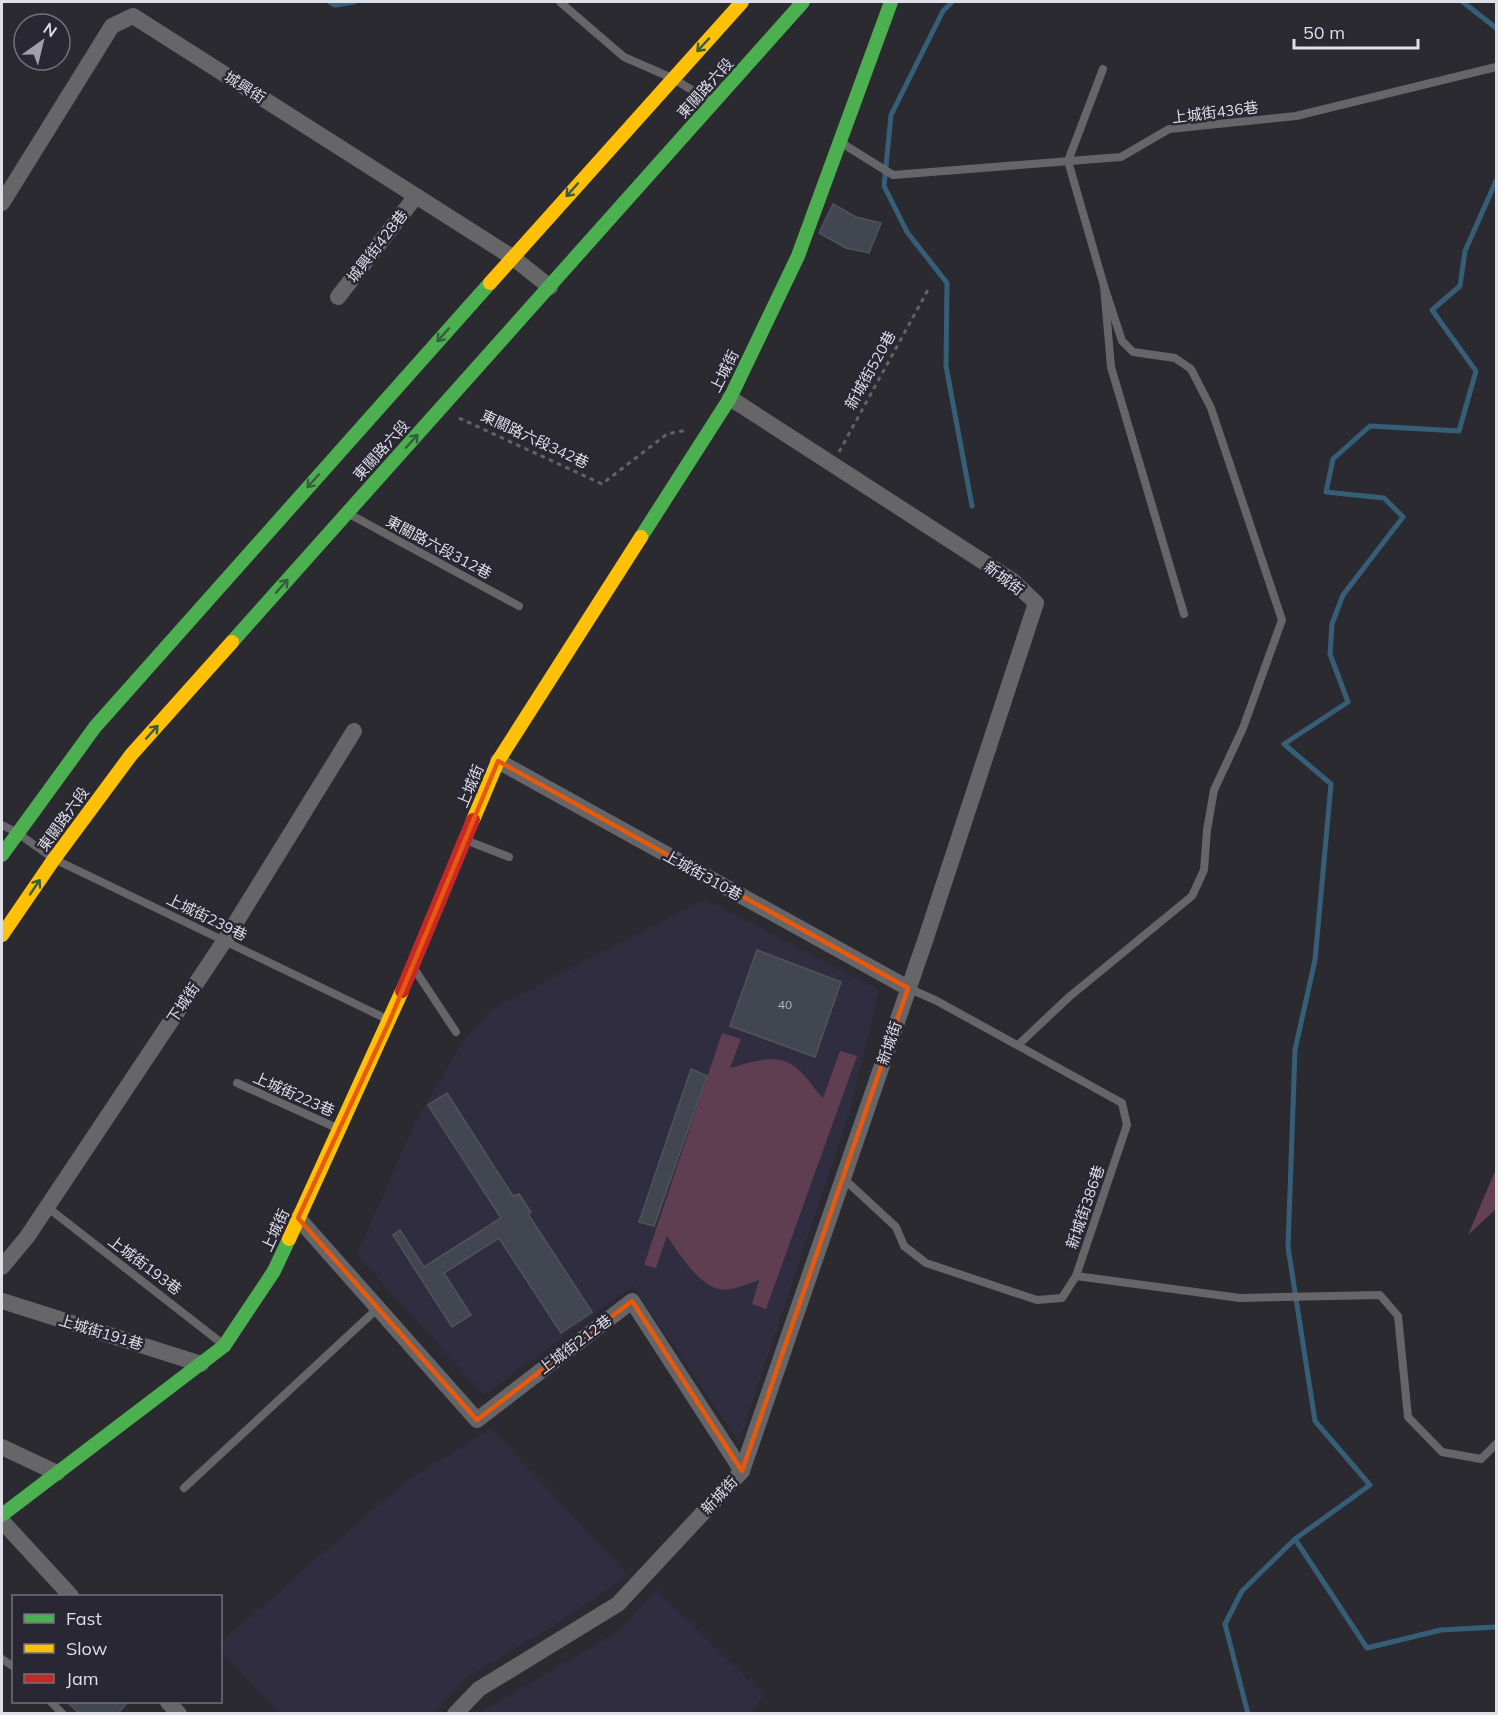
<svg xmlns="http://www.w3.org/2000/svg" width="1498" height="1715" viewBox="0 0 1498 1715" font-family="Mulish,'Noto Sans TC',sans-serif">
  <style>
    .built { fill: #302d40 }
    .green { fill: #5e3e50 }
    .forest { fill: #654055 }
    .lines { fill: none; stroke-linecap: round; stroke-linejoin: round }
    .stream { stroke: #365f77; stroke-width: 5 }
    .building { fill: #424650; stroke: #525359; stroke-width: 1.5 }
    .path { stroke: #636265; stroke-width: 3; stroke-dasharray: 4.5 4.5; stroke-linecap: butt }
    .lane { stroke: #666567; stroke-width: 8 }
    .street { stroke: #666567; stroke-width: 16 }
    .fast { stroke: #4caf50; stroke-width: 14 }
    .slow { stroke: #ffc107; stroke-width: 14 }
    .jam { stroke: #c62828; stroke-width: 14 }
    .oneway { stroke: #375d3f }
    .marked { fill: none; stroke: #e8590c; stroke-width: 4.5; stroke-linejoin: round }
    .labels { text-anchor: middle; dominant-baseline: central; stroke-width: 5; stroke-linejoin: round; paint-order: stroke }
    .number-label { font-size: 12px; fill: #b8b9c2 }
    .street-label { font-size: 15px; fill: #dfdfe8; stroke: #292734 }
  </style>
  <rect width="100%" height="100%" fill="#2b2a31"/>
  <g class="built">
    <polygon points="705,899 879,990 850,1111 739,1442 633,1286 484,1395 357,1255 415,1122 464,1040 492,1009"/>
    <polygon points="491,1428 627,1575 568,1617 468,1677 434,1713 279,1713 221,1652 221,1642 405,1482"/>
    <polygon points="656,1590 764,1695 751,1713 479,1713 618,1632"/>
  </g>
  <path class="green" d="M722,1033L741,1039L730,1068C753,1062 778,1051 798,1069C808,1078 814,1089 823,1098L840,1051L857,1056L766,1309L752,1304L759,1280C747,1284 731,1292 719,1289C697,1284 679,1253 667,1236L656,1268L644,1265Z"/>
  <polygon class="forest" points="1496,1169 1496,1209 1468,1235"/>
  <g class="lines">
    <g class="stream">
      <polyline points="330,2 335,5 354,2"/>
      <polyline points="952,2 943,11 891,115 884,186 907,232 947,283 946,366 972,506"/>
      <polyline points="1463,2 1496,28"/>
      <polyline points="1295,1539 1367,1648 1441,1630 1496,1627"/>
      <polyline points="1248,1714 1225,1624 1242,1591 1295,1539 1370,1485 1315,1421 1288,1247 1295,1050 1315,960 1331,784 1284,744 1348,702 1330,654 1332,624 1343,595 1403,517 1384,498 1326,492 1333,459 1370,426 1459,431 1476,371 1432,310 1460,286 1465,251 1496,181"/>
    </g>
  </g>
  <g class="building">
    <polygon points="833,204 856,217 881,223 869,253 846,248 819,233"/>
    <polygon points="757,950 841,982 815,1057 730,1026"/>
    <polygon points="691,1069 707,1076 654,1226 639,1222"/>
    <polygon points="447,1093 513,1196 519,1194 531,1212 528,1214 592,1312 561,1333 499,1238 444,1273 471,1315 452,1327 393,1235 400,1230 424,1267 501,1218 428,1105"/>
    <polygon points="67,1702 128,1702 117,1714 80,1714"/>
  </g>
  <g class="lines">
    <g class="path">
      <polyline points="459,418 602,484 667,434 687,430"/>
      <polyline points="839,452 929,288"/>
    </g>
    <g class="lane">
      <polyline points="560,2 624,57 672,78 710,101"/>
      <polyline points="1103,69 1068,161 1104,286 1111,367 1184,614"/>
      <polyline points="840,142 893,175 1121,157 1169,129 1296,116 1496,67"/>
      <polyline points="351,515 519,606"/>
      <polyline points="2,825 16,832 54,859 389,1020"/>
      <polyline points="468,841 509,857"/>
      <polyline points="415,970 456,1032"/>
      <polyline points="1018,1045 1069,997 1192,896 1204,870 1207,830 1214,790 1243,728 1282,620 1211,408 1191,369 1175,358 1133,352 1122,341 1104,286"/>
      <polyline points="237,1083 339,1129"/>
      <polyline points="843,1178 896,1227 904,1246 926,1263 1037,1300 1062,1298 1076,1276 1127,1125 1122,1103 937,1001 908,988"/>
      <polyline points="47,1207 224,1345"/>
      <polyline points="1076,1276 1240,1298 1380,1295 1398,1316 1408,1417 1442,1452 1481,1459 1496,1444"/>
      <polyline points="184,1488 378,1308"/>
      <polyline points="2,1659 14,1667"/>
      <polyline points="51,1702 63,1714"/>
    </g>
    <g class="street">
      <polyline points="2,203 112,26 133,16 512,257 550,287"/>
      <polyline points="338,297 416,196"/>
      <polyline points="498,761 908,988"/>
      <polyline points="298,1218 477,1420 632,1301 742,1471"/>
      <polyline points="2,1267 27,1237 225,940 354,731"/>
      <polyline points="2,1301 201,1364"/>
      <polyline points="2,1447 57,1473"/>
      <polyline points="2,1521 71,1596"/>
      <polyline points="168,1702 179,1714"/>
      <polyline points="455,1714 479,1689 618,1604 742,1471 925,941 1036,603 1013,581 730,398"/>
    </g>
    <g class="fast">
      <polyline points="641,537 730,398 798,256 891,2"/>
      <polyline points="232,642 803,2"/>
      <polyline points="2,855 95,727 490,283"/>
      <polyline points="2,1515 224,1346 274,1271 289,1239"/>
    </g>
    <g class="slow">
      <polyline points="490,283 742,2"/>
      <polyline points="473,820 498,761 641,537"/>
      <polyline points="2,935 54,859 131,755 232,642"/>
      <polyline points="289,1239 402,991"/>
    </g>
    <polyline class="jam" points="402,991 473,820"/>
  </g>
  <defs><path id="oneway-shaft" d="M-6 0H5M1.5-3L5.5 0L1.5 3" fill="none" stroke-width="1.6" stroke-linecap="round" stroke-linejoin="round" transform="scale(1.5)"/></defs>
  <g class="oneway">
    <use href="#oneway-shaft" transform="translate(703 45) rotate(133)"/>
    <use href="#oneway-shaft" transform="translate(572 190) rotate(132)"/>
    <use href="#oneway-shaft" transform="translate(443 335) rotate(132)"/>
    <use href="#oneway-shaft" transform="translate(412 441) rotate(-48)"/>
    <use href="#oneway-shaft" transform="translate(313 481) rotate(132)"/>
    <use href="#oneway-shaft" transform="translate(282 586) rotate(-48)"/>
    <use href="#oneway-shaft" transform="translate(152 732) rotate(-48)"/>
    <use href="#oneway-shaft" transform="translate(35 887) rotate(-56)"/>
  </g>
  <path class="marked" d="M498,761L908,988L742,1471L632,1301L477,1420L298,1218L390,1020Z"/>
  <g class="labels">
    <g class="number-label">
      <text x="785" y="1004">40</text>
    </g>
    <g class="street-label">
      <text transform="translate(245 87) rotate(32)">城興街</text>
      <text transform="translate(705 88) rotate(-48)">東關路六段</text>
      <text transform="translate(1215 112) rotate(-7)">上城街436巷</text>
      <text transform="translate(377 246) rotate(-52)">城興街428巷</text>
      <text transform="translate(870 370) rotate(-61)">新城街520巷</text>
      <text transform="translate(724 371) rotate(-63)">上城街</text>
      <text transform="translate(535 439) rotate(25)">東關路六段342巷</text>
      <text transform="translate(381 450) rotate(-48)">東關路六段</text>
      <text transform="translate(439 547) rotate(28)">東關路六段312巷</text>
      <text transform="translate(1004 578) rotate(37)">新城街</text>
      <text transform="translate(470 786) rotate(-67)">上城街</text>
      <text transform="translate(63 819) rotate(-54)">東關路六段</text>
      <text transform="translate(703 875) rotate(29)">上城街310巷</text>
      <text transform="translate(207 917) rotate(26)">上城街239巷</text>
      <text transform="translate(183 1003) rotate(-56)">下城街</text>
      <text transform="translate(889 1043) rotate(-71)">新城街</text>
      <text transform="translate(294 1094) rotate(24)">上城街223巷</text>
      <text transform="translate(1085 1207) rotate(-71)">新城街386巷</text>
      <text transform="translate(275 1230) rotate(-65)">上城街</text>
      <text transform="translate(145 1265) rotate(37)">上城街193巷</text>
      <text transform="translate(101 1332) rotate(17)">上城街191巷</text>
      <text transform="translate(575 1344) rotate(-37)">上城街212巷</text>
      <text transform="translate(719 1495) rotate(-47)">新城街</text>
    </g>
  </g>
  <rect width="1498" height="1715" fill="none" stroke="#dfdfe8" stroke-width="6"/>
  <rect x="12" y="1595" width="210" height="108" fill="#292734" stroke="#72717c" stroke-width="1.5"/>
  <rect x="24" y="1614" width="30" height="9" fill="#4caf50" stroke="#72717c" stroke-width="1.5"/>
  <text x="66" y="1625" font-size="18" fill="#dfdfe8">Fast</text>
  <rect x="24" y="1644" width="30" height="9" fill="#ffc107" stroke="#72717c" stroke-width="1.5"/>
  <text x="66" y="1655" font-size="18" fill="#dfdfe8">Slow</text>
  <rect x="24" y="1674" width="30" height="9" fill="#c62828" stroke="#72717c" stroke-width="1.5"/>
  <text x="66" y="1685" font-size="18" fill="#dfdfe8">Jam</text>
  <g transform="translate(42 42) rotate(34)"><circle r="28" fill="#292734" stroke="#72717c" stroke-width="1.5"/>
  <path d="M0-4.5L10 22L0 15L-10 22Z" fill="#a0a0a8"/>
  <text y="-9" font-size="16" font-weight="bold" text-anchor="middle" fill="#dfdfe8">N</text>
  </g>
  <path d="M1294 39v9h124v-9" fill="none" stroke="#dfdfe8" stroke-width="3"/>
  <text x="1303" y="39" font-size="18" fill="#dfdfe8" stroke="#292734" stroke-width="4.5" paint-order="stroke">50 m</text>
</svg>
